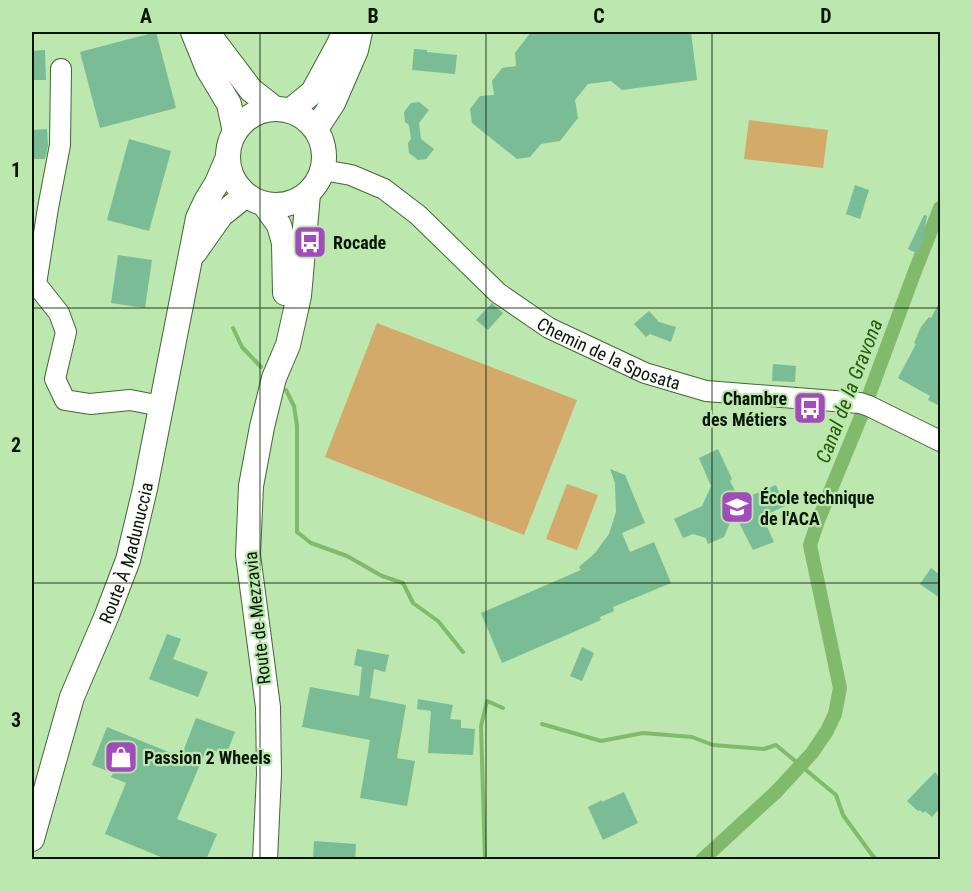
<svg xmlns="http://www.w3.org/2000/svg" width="972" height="891" viewBox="0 0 972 891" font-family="'Roboto Condensed',sans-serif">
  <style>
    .green { fill: #d3aa69 }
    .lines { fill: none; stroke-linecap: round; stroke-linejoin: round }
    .stream { stroke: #82ba6d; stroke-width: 4 }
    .canal { stroke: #82ba6d; stroke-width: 14 }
    .building { fill: #79bc95 }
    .minor-casing { stroke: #426734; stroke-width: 22 }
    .major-casing { stroke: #426734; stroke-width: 26 }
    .minor { stroke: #fff; stroke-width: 20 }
    .major { stroke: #fff; stroke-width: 24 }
    .grid { fill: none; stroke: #081704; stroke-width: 1.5; stroke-opacity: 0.55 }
    .labels { text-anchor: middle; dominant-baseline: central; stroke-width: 4.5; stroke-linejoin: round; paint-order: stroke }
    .poi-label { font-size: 18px; font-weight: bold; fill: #081704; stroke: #bce7ae; text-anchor: start }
    .street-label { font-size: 18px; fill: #081704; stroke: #bce7ae }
    .water-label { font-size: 20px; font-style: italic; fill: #265a0a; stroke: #bce7ae }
    .neatline { fill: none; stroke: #081704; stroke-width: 2 }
    .grid-label { font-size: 20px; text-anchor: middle; font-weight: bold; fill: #081704 }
  </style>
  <rect width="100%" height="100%" fill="#bce7ae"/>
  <g class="green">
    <polygon points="749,120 828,130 823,168 744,159"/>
    <polygon points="377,323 577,400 524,535 325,457"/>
    <polygon points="567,484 598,495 577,550 546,539"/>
  </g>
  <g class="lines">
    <g class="stream">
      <polyline points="233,328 242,347 261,367"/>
      <polyline points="286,390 294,406 297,426 297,532 311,543 347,556 382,576 403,583 413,603 438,621 463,652"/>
      <polyline points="542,724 601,741 643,733 692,737 713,745 764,749 776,745 836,795 843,815 872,855 877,860"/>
      <polyline points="485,860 481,726 487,701 503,708"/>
    </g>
    <polyline class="canal" points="702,860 776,792 812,753 827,731 835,714 840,688 810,545 818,521 862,414 915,271 940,208"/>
  </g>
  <g class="building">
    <polygon points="156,32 176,108 100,128 80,52"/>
    <polygon points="531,32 691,32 697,80 622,90 611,81 588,84 575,100 578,118 560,141 541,144 530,157 517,159 472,123 470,109 480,96 494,95 492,81 502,68 516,66 515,53"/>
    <polygon points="414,49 427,50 427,52 457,55 455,74 412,70"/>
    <polygon points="45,50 46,80 32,80 32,51"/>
    <polygon points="419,102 429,110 419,123 421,139 434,149 426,159 418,160 409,153 408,143 411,139 409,125 405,122 404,112 411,103"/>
    <polygon points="47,129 48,146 45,159 32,159 32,130"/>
    <polygon points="129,139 171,151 149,231 107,220"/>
    <polygon points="855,185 869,190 860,219 846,214"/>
    <polygon points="924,215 927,216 923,240 918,254 908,249"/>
    <polygon points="118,255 152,260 145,308 111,303"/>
    <polygon points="940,301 940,406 928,400 930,396 898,378 916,344 914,343 921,327 929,317 931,318"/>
    <polygon points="492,303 503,313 488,330 476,320"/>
    <polygon points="649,311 659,322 676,327 671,342 650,334 646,337 634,324"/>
    <polygon points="773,364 796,366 795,382 772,381"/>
    <polygon points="718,449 732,479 730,481 736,493 745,498 776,485 785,506 768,514 765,522 774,542 753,550 734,513 724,537 708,544 706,538 693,534 683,538 674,519 702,506 711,486 699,458"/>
    <polygon points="610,469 625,475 645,523 622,533 630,552 654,542 671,583 613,607 614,611 600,617 601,620 502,663 481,613 581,570 579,567 595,553 609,534 616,512 615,483"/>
    <polygon points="931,568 940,575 940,598 920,584"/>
    <polygon points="167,634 181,639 173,659 208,672 198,697 149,679"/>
    <polygon points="582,647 594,653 582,681 570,676"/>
    <polygon points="357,649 389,655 385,672 374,669 370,698 406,705 397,758 415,761 407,806 360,798 370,740 302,727 310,687 359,696 362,667 354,665"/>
    <polygon points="418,699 453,705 450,719 461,720 461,728 475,729 473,755 428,753 431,711 417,709"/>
    <polygon points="196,718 235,732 226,755 207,748 177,819 217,834 206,860 168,860 105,834 126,783 111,777 113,773 92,765 107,727 181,757"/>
    <polygon points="935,772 940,778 940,808 932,817 925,811 923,813 920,810 918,811 907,801"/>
    <polygon points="624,792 638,823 603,840 588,807 602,800 602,802"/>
    <polygon points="314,841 356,844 355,860 313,860"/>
  </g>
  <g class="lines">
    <g class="minor-casing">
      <g id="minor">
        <polyline points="61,69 60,145 48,208 36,284 59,313 66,332 55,379 65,400 90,404 130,400 161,406"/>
        <path id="s1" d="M323,170L351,175L384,189L418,215L498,293L549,328L645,373L706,391L860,403L869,406L940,441"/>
      </g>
    </g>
    <g class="major-casing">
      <g id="major">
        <polyline points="193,32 208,69 229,104 235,132"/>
        <polyline points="207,32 251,90 274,108"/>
        <circle cx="276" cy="157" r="48"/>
        <polyline points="291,110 313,92 339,44 344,32"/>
        <polyline points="316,129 333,103 356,50 360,32"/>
        <polyline points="264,204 279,225 284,243 285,293"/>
        <polyline points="195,252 221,215 246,195"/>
        <path id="s2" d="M32,839L72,697L107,615L128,560L145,489L198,218L206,201L217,183L228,157"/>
        <polyline points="265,860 269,774 268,707 248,555 251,486 262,427 274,378 288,345 299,296 308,194"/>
      </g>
    </g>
    <use href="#minor" class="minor"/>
    <use href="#major" class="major"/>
  </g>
  <path class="grid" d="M260,32V860M486,32V860M712,32V860M32,308H940M32,583H940"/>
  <defs>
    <g id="bus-square" transform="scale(1.725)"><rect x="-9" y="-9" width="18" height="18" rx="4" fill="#a14cba" stroke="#bce7ae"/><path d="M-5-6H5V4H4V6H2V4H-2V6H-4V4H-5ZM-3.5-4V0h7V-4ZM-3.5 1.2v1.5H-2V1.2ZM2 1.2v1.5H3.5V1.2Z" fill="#fff"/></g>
    <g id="school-square" transform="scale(1.725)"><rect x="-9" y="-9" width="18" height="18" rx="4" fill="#a14cba" stroke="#bce7ae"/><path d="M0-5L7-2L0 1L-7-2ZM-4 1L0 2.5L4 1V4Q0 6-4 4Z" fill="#fff"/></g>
    <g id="shop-square" transform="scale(1.725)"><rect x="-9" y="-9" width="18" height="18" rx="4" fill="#a14cba" stroke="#bce7ae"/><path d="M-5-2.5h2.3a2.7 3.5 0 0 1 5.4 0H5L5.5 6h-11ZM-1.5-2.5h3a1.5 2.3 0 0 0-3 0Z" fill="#fff"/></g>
  </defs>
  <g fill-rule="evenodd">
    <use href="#bus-square" x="310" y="242"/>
    <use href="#bus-square" x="810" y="408"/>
    <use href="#school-square" x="737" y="507"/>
    <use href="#shop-square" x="121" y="757"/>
  </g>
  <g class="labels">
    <g class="poi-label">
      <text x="333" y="242">Rocade</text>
      <text x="787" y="398" text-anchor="end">Chambre<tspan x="787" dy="21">des Métiers</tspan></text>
      <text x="760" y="497">École technique<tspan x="760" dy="21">de l'ACA</tspan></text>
      <text x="144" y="757">Passion 2 Wheels</text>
    </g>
    <g class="street-label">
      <text stroke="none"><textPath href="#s1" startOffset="346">Chemin de la Sposata</textPath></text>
      <text stroke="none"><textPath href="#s2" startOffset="302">Route À Madunuccia</textPath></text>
      <text transform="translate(257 618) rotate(-96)">Route de Mezzavia</text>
    </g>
    <g class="water-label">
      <text transform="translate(849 391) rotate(-69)">Canal de la Gravona</text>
    </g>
  </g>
  <rect width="972" height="891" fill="none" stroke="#bce7ae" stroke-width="66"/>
  <rect x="33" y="33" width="906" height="825" class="neatline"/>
  <g class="grid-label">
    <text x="146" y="23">A</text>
    <text x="373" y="23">B</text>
    <text x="599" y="23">C</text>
    <text x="826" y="23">D</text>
    <text x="16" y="177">1</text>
    <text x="16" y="452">2</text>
    <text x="16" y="727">3</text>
  </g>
</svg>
